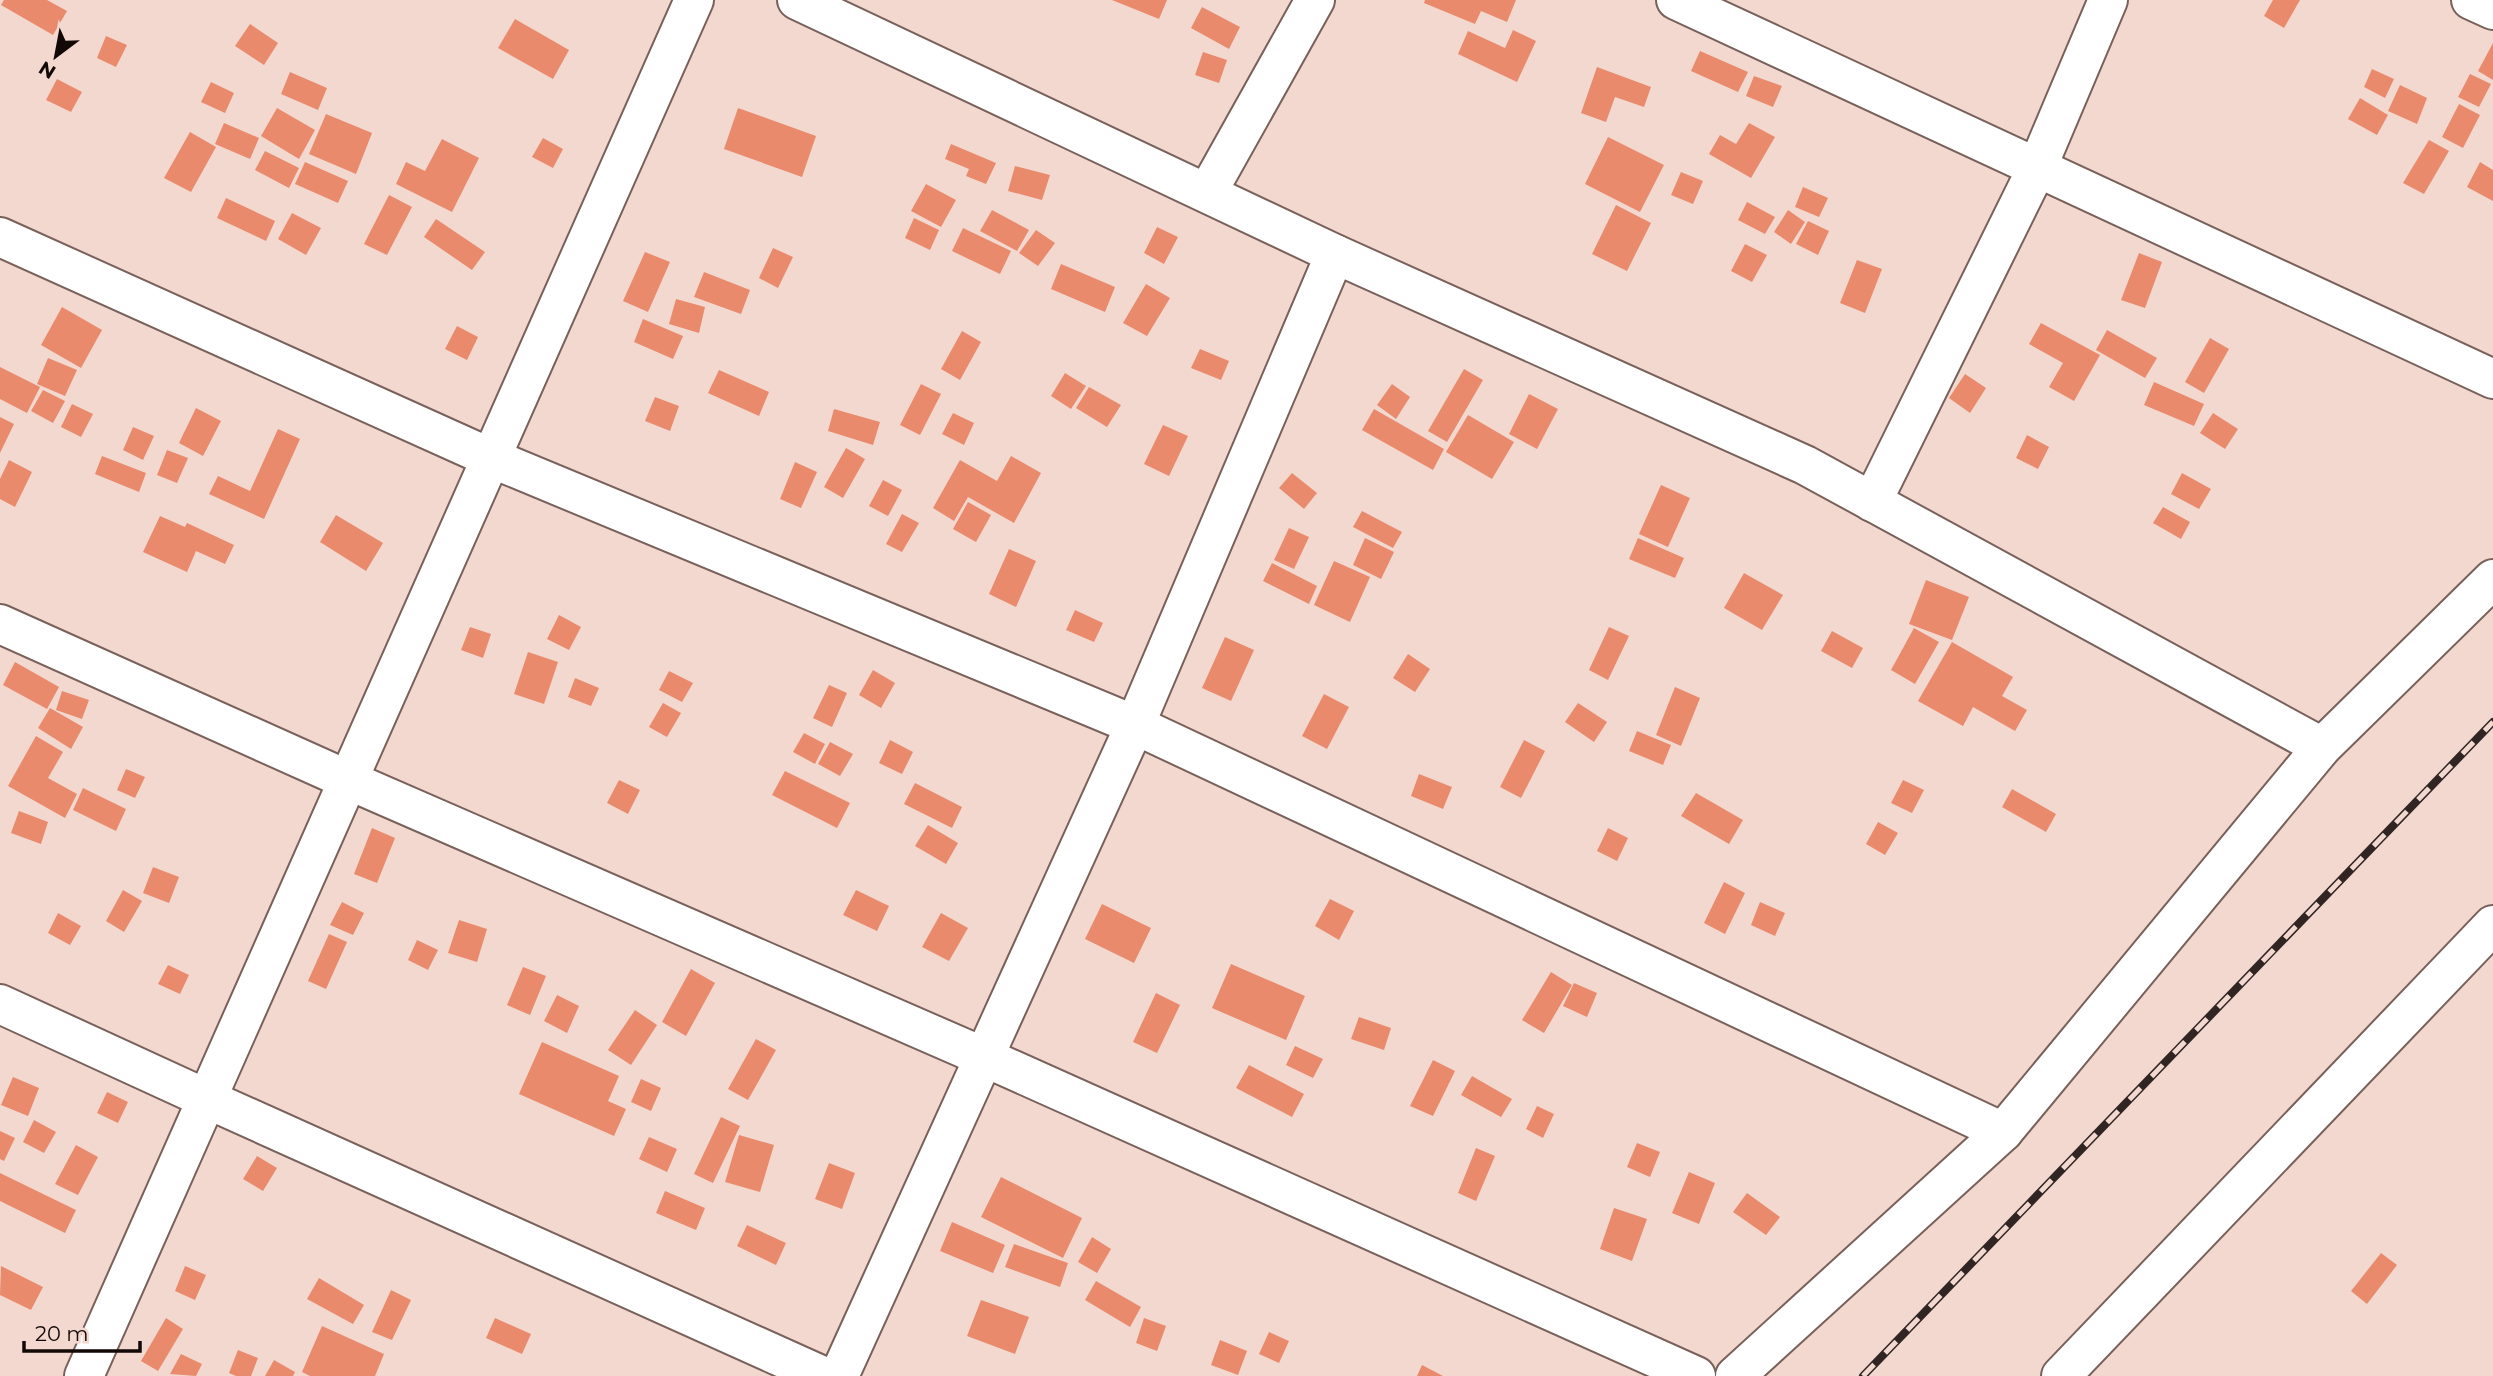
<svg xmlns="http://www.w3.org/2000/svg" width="2493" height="1376" viewBox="0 0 2493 1376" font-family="Montserrat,sans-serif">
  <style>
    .building { fill: #e98a6d }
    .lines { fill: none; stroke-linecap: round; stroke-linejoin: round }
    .minor-casing { stroke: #78615a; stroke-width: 42 }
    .major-casing { stroke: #78615a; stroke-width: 42 }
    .minor { stroke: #fff; stroke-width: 38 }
    .major { stroke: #fff; stroke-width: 38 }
    .rail-casing { stroke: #302522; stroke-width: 8 }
    .rail { stroke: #f3d8d0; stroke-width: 5; stroke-dasharray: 16; stroke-linecap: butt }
  </style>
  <rect width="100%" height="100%" fill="#f3d8d0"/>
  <g class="building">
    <polygon points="4,0 47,0 67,11 53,35 1,5"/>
    <polygon points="1112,0 1167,0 1159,19"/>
    <polygon points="1425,0 1516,0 1507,22 1481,11 1475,24 1424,3"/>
    <polygon points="2273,0 2300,0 2284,28 2264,16"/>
    <polygon points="1202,7 1240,27 1229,49 1191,28"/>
    <polygon points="515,19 569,50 553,79 498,48"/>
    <polygon points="250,24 278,43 264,65 235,46"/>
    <polygon points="1513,30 1536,41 1517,82 1458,54 1468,31 1505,48"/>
    <polygon points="106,36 127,45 116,67 97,58"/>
    <polygon points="2493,43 2493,80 2478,71"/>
    <polygon points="1700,51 1748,72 1738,92 1691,71"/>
    <polygon points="1203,52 1227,60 1219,83 1195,75"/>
    <polygon points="1597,67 1651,87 1644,107 1615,97 1606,122 1581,113"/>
    <polygon points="2372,69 2394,79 2385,98 2364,87"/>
    <polygon points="290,72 327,88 318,110 281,94"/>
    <polygon points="2470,74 2491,84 2479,107 2458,97"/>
    <polygon points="1754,76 1782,86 1773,107 1746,96"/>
    <polygon points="57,79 82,92 71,112 46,100"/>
    <polygon points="211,82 234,93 225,113 201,102"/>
    <polygon points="2400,85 2427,98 2417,124 2388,111"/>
    <polygon points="2360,98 2388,115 2377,135 2348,119"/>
    <polygon points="2459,104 2480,115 2463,148 2442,137"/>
    <polygon points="277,108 315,130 299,159 261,136"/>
    <polygon points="738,108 816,136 802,177 724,149"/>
    <polygon points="326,114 372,133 356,174 309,154"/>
    <polygon points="224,123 259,138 250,159 215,144"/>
    <polygon points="1749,123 1775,137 1751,178 1709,154 1720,135 1736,144"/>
    <polygon points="190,132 216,147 191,192 164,178"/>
    <polygon points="1608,137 1664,165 1640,212 1585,184"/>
    <polygon points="543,138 563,149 553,168 532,157"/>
    <polygon points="442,139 479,158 452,212 396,184 406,162 425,171"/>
    <polygon points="2429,140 2449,151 2424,194 2403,183"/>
    <polygon points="951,144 996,163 986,184 966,176 969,169 945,159"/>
    <polygon points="265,151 299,168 289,188 255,170"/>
    <polygon points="305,162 348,181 338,203 295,184"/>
    <polygon points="2480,162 2493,170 2493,201 2467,187"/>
    <polygon points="1015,166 1050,175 1042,200 1008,191"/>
    <polygon points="1681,172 1703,181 1693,204 1671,195"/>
    <polygon points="926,184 956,200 941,227 911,211"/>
    <polygon points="1803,187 1828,198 1819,217 1795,207"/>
    <polygon points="389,195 412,207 387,255 364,244"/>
    <polygon points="226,198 275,221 266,241 217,218"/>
    <polygon points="1747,202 1775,217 1765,234 1738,220"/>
    <polygon points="1616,205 1651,223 1627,271 1592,254"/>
    <polygon points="992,210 1029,230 1017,251 980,231"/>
    <polygon points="1788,210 1805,222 1791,244 1774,232"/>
    <polygon points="292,213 321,228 306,255 278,239"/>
    <polygon points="914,218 939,230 930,250 905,238"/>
    <polygon points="436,219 485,252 472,270 424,237"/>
    <polygon points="1808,221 1829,231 1818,255 1796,244"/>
    <polygon points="1157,227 1178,237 1164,264 1144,253"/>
    <polygon points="963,228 1011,251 1000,274 952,251"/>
    <polygon points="1036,230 1055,243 1038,266 1019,253"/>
    <polygon points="1745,244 1767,255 1752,282 1731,271"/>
    <polygon points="773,248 793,257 778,288 759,278"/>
    <polygon points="645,252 670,262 648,312 623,301"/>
    <polygon points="2139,253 2162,262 2145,308 2121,300"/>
    <polygon points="1857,260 1882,269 1865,313 1840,303"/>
    <polygon points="1061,264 1115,287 1105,312 1051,289"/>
    <polygon points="704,272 750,290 741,314 694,297"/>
    <polygon points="1146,284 1170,298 1147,336 1123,323"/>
    <polygon points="676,299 705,307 699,333 669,324"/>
    <polygon points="62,307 102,330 81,368 41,345"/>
    <polygon points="643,319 683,336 673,359 634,342"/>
    <polygon points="2041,323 2100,355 2074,401 2049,387 2063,363 2029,344"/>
    <polygon points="457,326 478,337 467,360 445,349"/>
    <polygon points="2107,330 2157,358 2145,378 2096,350"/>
    <polygon points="962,331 981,342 960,380 941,369"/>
    <polygon points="2210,338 2229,349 2204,393 2185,382"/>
    <polygon points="1200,349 1229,361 1221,380 1191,368"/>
    <polygon points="48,358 77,370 65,396 37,384"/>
    <polygon points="0,367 40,387 27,413 0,399"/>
    <polygon points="1464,369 1483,380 1447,442 1428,431"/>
    <polygon points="719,370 769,392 759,416 708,393"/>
    <polygon points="1065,373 1086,386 1071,409 1051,396"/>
    <polygon points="1965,374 1986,388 1970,413 1949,398"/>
    <polygon points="2154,382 2204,404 2194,426 2144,405"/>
    <polygon points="921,384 941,394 920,435 900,425"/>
    <polygon points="1392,384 1410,397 1396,419 1377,405"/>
    <polygon points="1089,387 1121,405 1107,427 1076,408"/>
    <polygon points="43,390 65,401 53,423 31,411"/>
    <polygon points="1529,394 1558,409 1537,449 1509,434"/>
    <polygon points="655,397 679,406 670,431 645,421"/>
    <polygon points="72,404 93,414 81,437 61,427"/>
    <polygon points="196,408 221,421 203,456 179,443"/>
    <polygon points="834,409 880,422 873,445 828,431"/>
    <polygon points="1374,409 1444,449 1433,470 1362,430"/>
    <polygon points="953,413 974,423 964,445 942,434"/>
    <polygon points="2213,413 2238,429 2225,449 2200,433"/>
    <polygon points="1468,415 1514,442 1492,479 1446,452"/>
    <polygon points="0,417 14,424 0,453"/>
    <polygon points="1163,425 1188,436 1169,476 1144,464"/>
    <polygon points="133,427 154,436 143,460 123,450"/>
    <polygon points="278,429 300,439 264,519 209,494 218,476 250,491"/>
    <polygon points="2027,435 2049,447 2038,469 2016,458"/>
    <polygon points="846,448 865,459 843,498 824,487"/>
    <polygon points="167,450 188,458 177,483 157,475"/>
    <polygon points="102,456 146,473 139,492 95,474"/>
    <polygon points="1011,456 1041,473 1014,523 968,497 954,521 933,508 960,460 997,481"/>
    <polygon points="9,460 32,472 15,507 0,499 0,479"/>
    <polygon points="795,462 817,472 801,508 780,499"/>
    <polygon points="1292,473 1317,493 1304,509 1279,488"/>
    <polygon points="2182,473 2211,489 2199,509 2171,494"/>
    <polygon points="883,480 902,490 888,516 869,506"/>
    <polygon points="1661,485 1690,498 1668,547 1639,534"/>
    <polygon points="968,502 991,515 976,542 953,529"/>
    <polygon points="2163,507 2190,522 2181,539 2153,523"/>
    <polygon points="1362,511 1402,532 1393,548 1353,527"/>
    <polygon points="902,514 919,523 902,552 886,544"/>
    <polygon points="336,515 383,543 366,571 320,542"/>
    <polygon points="160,516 185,527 187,523 234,545 225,564 196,551 187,572 143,552"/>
    <polygon points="1289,528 1309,537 1294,569 1274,560"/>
    <polygon points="1365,538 1394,552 1381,579 1353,565"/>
    <polygon points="1638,538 1684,558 1675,578 1629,559"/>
    <polygon points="1009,549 1036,561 1016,607 989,594"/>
    <polygon points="1334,561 1370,577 1350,622 1314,605"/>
    <polygon points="1272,563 1317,586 1309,604 1263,581"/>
    <polygon points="1744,573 1783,595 1762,630 1724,608"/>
    <polygon points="1926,580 1969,597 1952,640 1909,624"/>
    <polygon points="1075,610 1103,623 1094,642 1066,630"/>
    <polygon points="559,615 581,627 569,650 547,639"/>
    <polygon points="470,627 491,634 483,658 461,650"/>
    <polygon points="1609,627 1629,636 1608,680 1589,670"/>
    <polygon points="1914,628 1939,642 1915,684 1891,670"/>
    <polygon points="1832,631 1863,648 1852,668 1821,651"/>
    <polygon points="1225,637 1254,650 1231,701 1202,688"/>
    <polygon points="1952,642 2013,677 2002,696 2027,710 2015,731 1973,707 1963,726 1918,701"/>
    <polygon points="528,652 558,662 544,704 514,694"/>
    <polygon points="1408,654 1430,669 1415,692 1393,678"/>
    <polygon points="15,662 59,687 47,709 3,685"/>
    <polygon points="873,670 895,683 881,708 859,695"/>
    <polygon points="669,671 693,683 682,702 659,690"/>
    <polygon points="575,678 599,688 591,706 568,697"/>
    <polygon points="829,685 847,693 832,727 813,718"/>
    <polygon points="1675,687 1700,698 1681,746 1656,735"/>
    <polygon points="62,691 89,700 82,719 56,710"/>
    <polygon points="1324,694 1349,707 1327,749 1302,736"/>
    <polygon points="663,703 681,713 667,737 649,727"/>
    <polygon points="1578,703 1607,722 1594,742 1565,722"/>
    <polygon points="50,708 83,727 71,749 38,728"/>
    <polygon points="1637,731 1671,745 1663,765 1629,751"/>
    <polygon points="804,733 825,744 815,764 793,752"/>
    <polygon points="36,736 63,752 48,778 77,794 65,818 8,786"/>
    <polygon points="890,740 913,752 902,774 879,763"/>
    <polygon points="1524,740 1545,751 1521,798 1500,787"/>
    <polygon points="830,742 853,754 840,776 818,764"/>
    <polygon points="126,769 145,777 135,798 117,790"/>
    <polygon points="785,771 850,803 837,828 772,795"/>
    <polygon points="1419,774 1452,787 1443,809 1411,796"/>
    <polygon points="619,780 640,790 628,814 607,803"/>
    <polygon points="1903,780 1924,790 1912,813 1891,803"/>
    <polygon points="915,783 962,807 952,828 904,804"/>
    <polygon points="83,788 126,809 116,831 73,810"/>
    <polygon points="2012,789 2056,814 2046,832 2002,807"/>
    <polygon points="1696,793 1743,820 1729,844 1681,816"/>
    <polygon points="19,811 48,822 41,844 11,833"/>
    <polygon points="1878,822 1898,833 1885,855 1866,844"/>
    <polygon points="928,825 958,843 946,864 915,846"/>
    <polygon points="372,828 395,838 377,883 354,874"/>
    <polygon points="1608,828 1628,838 1617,861 1597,851"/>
    <polygon points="153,867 179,877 169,903 143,893"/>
    <polygon points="1724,882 1745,893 1725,934 1704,923"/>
    <polygon points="123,890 142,901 124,932 106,921"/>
    <polygon points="856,890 889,906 877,931 843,915"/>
    <polygon points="1330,899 1354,911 1339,940 1315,926"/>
    <polygon points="342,902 364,913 353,935 330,925"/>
    <polygon points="1760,902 1785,913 1775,936 1751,925"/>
    <polygon points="1102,904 1151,928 1134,963 1085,939"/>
    <polygon points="58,913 81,926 70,945 48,933"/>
    <polygon points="941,913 968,928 949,961 922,947"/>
    <polygon points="459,920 487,929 477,962 448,953"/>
    <polygon points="329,934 347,942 326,989 308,981"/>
    <polygon points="417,940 438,950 428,970 408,960"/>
    <polygon points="1231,964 1305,996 1286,1040 1212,1008"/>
    <polygon points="168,965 189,975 180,994 158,984"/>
    <polygon points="523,967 546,976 530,1015 507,1005"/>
    <polygon points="691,969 715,983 686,1036 662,1022"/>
    <polygon points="1551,972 1572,985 1544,1033 1522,1020"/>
    <polygon points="1574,983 1597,993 1587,1017 1563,1006"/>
    <polygon points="1156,993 1180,1005 1157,1053 1133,1042"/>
    <polygon points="557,995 579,1006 567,1033 544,1021"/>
    <polygon points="635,1010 657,1025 631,1065 608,1050"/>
    <polygon points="1359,1017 1391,1028 1384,1050 1351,1039"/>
    <polygon points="756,1039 776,1050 748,1100 728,1089"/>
    <polygon points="542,1042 619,1076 608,1101 626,1109 614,1136 519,1094"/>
    <polygon points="1295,1046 1323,1059 1313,1078 1286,1065"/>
    <polygon points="1433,1060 1455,1071 1433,1116 1410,1106"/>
    <polygon points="1249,1065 1304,1094 1292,1117 1236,1088"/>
    <polygon points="1472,1076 1512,1099 1501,1117 1461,1095"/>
    <polygon points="13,1077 39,1088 28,1116 1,1105"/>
    <polygon points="641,1079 661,1088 651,1111 631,1102"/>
    <polygon points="107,1092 128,1102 118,1123 97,1113"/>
    <polygon points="1537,1106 1554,1114 1543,1138 1526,1129"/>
    <polygon points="721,1117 740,1126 713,1183 694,1174"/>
    <polygon points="34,1120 56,1132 44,1153 23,1142"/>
    <polygon points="0,1131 15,1138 4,1161 0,1159"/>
    <polygon points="739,1135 774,1145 760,1192 725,1182"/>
    <polygon points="649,1137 677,1149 667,1172 639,1159"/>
    <polygon points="1637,1143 1660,1152 1650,1177 1627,1167"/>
    <polygon points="76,1145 98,1157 78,1195 55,1184"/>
    <polygon points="1476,1148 1495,1156 1476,1201 1458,1193"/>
    <polygon points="257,1156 277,1168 263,1191 243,1179"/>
    <polygon points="829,1163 855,1173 842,1209 815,1199"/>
    <polygon points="1689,1172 1715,1183 1699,1224 1672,1213"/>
    <polygon points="0,1173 76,1210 65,1233 0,1201"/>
    <polygon points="1001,1177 1082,1218 1063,1258 981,1217"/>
    <polygon points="665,1191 705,1208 696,1230 656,1213"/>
    <polygon points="1747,1193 1780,1217 1766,1235 1733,1212"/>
    <polygon points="1614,1208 1647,1219 1632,1261 1600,1249"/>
    <polygon points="952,1222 1005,1245 993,1273 940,1251"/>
    <polygon points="747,1225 786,1243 776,1265 737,1246"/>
    <polygon points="1092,1237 1111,1249 1097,1273 1078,1262"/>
    <polygon points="1014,1244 1068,1263 1060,1287 1005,1267"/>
    <polygon points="2381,1253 2397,1265 2367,1304 2351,1291"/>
    <polygon points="1,1266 43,1287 31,1310 0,1295"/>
    <polygon points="185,1266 206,1275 195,1300 175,1291"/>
    <polygon points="319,1278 364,1305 353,1324 307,1299"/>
    <polygon points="1096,1281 1141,1307 1130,1327 1085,1300"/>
    <polygon points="391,1290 411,1300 392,1340 372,1332"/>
    <polygon points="981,1300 1029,1317 1015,1354 967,1336"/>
    <polygon points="166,1318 183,1329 158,1371 141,1361"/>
    <polygon points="495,1318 531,1334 522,1354 486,1338"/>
    <polygon points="1144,1318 1166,1326 1157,1351 1136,1343"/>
    <polygon points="322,1326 384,1354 375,1376 310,1376 302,1372"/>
    <polygon points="1269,1332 1289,1341 1279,1363 1259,1354"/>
    <polygon points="1220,1340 1247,1351 1238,1375 1211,1365"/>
    <polygon points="238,1350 258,1358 251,1376 236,1376 229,1373"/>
    <polygon points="181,1354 202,1364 196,1376 170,1374"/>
    <polygon points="274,1360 295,1372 293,1376 265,1376"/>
    <polygon points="1422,1365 1443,1376 1417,1376"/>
  </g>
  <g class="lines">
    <g class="minor-casing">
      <g id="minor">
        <polyline points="797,0 1335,254 1805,465 2322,747"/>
        <polyline points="1676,0 2493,379"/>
        <polyline points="2471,0 2493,10"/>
        <polyline points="1207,193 1315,0"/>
        <polyline points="0,237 491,458 1135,725 2003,1132"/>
        <polyline points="1872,502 2037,168 2108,0"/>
        <polyline points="0,624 348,780 984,1057 1696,1376"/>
        <polyline points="0,1004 207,1099 823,1376"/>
        <polyline points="84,1376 694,0"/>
        <polyline points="839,1376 1135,725 1335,254"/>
        <polyline points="1735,1376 2003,1132 2322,747 2493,579"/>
      </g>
    </g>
    <g class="major-casing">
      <polyline id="major" points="2061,1376 2493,925"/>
    </g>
    <use href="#minor" class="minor"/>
    <use href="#major" class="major"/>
    <g class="rail-casing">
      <polyline id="rail" points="1863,1376 2493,722"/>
    </g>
    <use href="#rail" class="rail"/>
  </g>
  <g transform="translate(56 56) rotate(212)" stroke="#f3d8d0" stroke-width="5" paint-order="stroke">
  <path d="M0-5L12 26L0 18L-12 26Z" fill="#120907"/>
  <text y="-10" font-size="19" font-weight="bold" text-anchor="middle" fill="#120907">N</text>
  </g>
  <path d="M24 1341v10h116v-10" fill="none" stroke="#120907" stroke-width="3.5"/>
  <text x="35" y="1341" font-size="21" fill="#120907" stroke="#f3d8d0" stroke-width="5" paint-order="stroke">20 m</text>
</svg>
